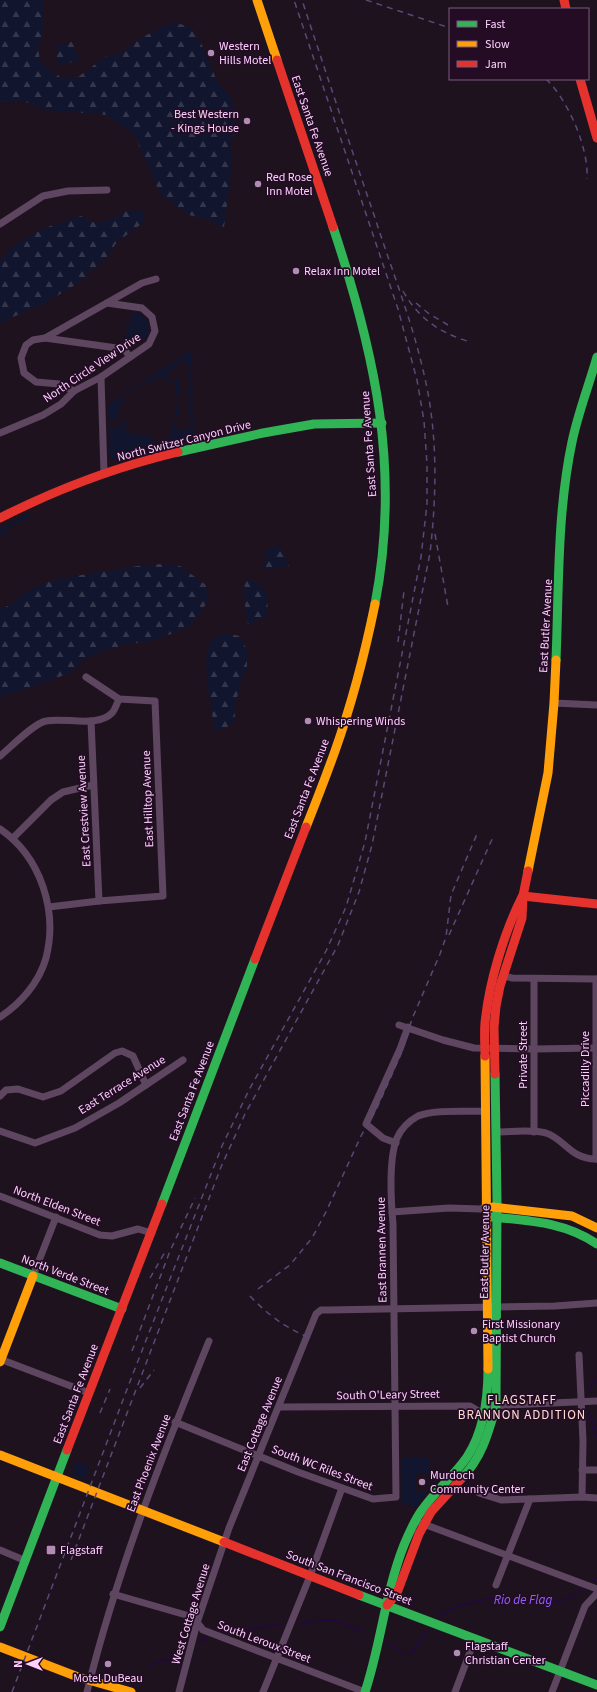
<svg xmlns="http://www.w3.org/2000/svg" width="597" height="1692" viewBox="0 0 597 1692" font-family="'Source Sans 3',sans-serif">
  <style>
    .green { fill: #11152d }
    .forest { fill: url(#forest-firs) }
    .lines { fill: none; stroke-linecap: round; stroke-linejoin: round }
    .stream { stroke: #240741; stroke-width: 1.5 }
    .street { stroke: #5e4660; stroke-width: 7 }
    .fast { stroke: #30b455; stroke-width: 9 }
    .slow { stroke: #ff9f0a; stroke-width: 9 }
    .jam { stroke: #e5322d; stroke-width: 9 }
    .rail { stroke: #574a77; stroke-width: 1.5; stroke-dasharray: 6 5; stroke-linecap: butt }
    .poi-dot { fill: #af8eb1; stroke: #240d24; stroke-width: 1.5 }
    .labels { text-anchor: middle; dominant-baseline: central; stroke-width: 3.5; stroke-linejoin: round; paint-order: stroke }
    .poi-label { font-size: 12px; fill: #fdd0ff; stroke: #240d24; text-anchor: start }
    .street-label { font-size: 12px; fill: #fdd0ff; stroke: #240d24 }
    .neighbourhood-label { font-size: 13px; letter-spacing: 1px; fill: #ffdbd2; stroke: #240d24 }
    .water-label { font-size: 13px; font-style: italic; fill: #8f5eff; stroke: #240d24 }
  </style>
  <defs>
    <pattern id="forest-firs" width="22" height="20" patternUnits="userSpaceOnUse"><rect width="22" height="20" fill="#11152d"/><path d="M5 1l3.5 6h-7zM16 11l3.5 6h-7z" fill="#35364c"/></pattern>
  </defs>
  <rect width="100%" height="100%" fill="#1f121f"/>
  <g class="green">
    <path d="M133,311C145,314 152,324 148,336L141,342L123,340L130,323Z"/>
    <path d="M192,350L193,442L184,441L166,445L167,436H171L173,425L170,424V422L180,423L175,425L176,429L181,430L190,429V411L185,410L190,408V392L185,390L190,389V374L186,372L190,369L184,361L173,368L175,373L171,370L166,373L171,381V385L168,383V380L156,377L155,381H147L121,398L123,401L125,400V401L120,404L118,414L119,415L122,414C120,419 114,419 109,419L108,407L113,401Z"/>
    <polygon points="176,378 179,379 179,416 175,417 176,411 172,409 177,408 179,397 175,395"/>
    <polygon points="128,417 125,432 153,437 154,449 145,453 113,460 110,458 110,425 113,425 114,429 122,427 121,424"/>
    <polygon points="28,513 30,517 5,530 6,535 0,536 0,529"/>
    <polygon points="401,1457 430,1457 430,1474 416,1474 416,1491 429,1491 415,1508 401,1501"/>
    <polygon points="76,1461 89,1467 85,1479 73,1474 72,1472"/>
  </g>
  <g class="forest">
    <polygon points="0,0 44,0 43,34 38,47 40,62 63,79 78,77 105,57 120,53 143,37 172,22 191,27 201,43 217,81 230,95 235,112 236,130 230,143 233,159 224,227 207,219 189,215 160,194 135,136 107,115 45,110 29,103 8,101 0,103"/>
    <polygon points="72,42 80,61 56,65 57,44"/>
    <path d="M127,210L143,212L144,222L117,242L107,257L77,284L50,300L0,323V260C20,236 52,224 81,216L95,223L112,219Z"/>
    <polygon points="281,547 289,566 264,570 266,549"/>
    <polygon points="160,564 180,566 206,585 209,600 190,626 171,634 149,641 125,645 103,651 84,659 71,672 52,680 0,697 0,609 10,605 23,593 42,584 63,578 137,566"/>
    <polygon points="245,578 259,584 268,595 267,616 248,624 244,599"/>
    <polygon points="224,633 240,636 247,650 247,668 240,684 236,703 234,724 215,732 207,682 206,659 210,641"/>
  </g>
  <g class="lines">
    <g class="stream">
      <polyline points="589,1393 592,1384 597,1379"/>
      <polyline points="589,1413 597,1437"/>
      <polyline points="593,1581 597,1578"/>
      <path d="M440,1616C456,1605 476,1600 496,1598C524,1595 559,1612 582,1589"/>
      <polyline points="301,1623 329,1620 339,1622 364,1632"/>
      <polyline points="223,1633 282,1624"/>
      <polyline points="199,1643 207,1638"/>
      <polyline points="389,1643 404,1654 412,1653 428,1630"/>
      <polyline points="151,1665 180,1655"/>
    </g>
    <g class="street">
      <polyline points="0,224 43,196 68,191 107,190"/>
      <polyline points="45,338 124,349 130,357"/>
      <polyline points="101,377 104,473"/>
      <polyline points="74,391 59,384 36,382 24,373 21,358 26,345 33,340 45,338 142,283 156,279"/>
      <polyline points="0,433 43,415 61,404 74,391 101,377 149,344 155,331 152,317 142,308 107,303"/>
      <polyline points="554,703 597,705"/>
      <polyline points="91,721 99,901"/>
      <path d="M0,756C10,748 34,723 46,721C65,717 97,728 112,713C115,710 117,703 119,699"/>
      <path d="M0,829C41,857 58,911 46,958C39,983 20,1004 0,1017"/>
      <polyline points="13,838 51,800 63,792 93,785"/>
      <polyline points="49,907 99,901 163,896 155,701 119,699 86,677"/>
      <polyline points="504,976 512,978 597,979"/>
      <polyline points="399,1025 443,1040 474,1048 534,1049 596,1048"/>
      <polyline points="0,1096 6,1090 18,1089 43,1097 61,1091 115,1053 122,1051 133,1056 146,1085"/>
      <polyline points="0,1131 35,1143 75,1128 119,1103 183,1060"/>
      <path d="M496,1132C512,1132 531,1129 546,1133C565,1139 571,1160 597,1159"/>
      <polyline points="534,1132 534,979"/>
      <polyline points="396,1143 383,1138 366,1124 400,1049 408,1027"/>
      <polyline points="596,1159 596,979"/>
      <polyline points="0,1196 100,1235 112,1236 138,1229 152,1233"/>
      <polyline points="392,1212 449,1208 481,1209 487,1206"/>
      <polyline points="33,1276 56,1217"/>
      <polyline points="579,1355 583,1441 582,1497"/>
      <polyline points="0,1359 89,1393"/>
      <polyline points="487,1406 597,1401"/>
      <polyline points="279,1407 470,1406 480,1412 482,1421"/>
      <path d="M175,1422L298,1472L373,1499L396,1497L393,1224C391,1201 388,1160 397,1138C401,1129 409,1121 418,1116C434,1109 468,1112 486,1111"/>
      <polyline points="582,1470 597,1470"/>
      <polyline points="479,1493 501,1500 582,1497 597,1498"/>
      <polyline points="421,1523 597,1589"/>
      <polyline points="0,1550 26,1561"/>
      <polyline points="496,1585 530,1499"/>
      <polyline points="113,1594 193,1617 203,1630 365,1692"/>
      <path d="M87,1692C117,1571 162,1456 209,1341"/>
      <polyline points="179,1692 197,1623 229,1528 316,1314 321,1310 328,1310 555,1306 597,1303"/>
      <polyline points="263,1692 310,1576 342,1488"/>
      <polyline points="455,1692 475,1639"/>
      <polyline points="552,1692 585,1606 597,1593"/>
    </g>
    <g class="fast">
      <path d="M333,227C375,353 401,470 375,604"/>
      <polyline points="178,452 263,433 314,424 382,423"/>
      <path d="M556,660C559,587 557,513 572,442C578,413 589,385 597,357"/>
      <polyline points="162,1204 255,959"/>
      <path d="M492,1217C531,1221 564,1222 597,1244"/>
      <polyline points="0,1263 122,1309"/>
      <path d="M462,1478C482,1457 488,1434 496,1406L497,1200L495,1074"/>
      <polyline points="359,1595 597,1685"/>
      <polyline points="0,1627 67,1450"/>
      <path d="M365,1692C381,1644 385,1593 404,1545C409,1533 414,1521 422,1510C435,1491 454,1476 467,1457C484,1431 488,1400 488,1369"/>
    </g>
    <g class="slow">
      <polyline points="257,0 277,60"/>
      <path d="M306,827C316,802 326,776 335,751C352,703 365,653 375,604"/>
      <polyline points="528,871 548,773 554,703 556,660"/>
      <polyline points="485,1056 488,1369"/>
      <polyline points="493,1207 572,1216 597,1228"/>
      <polyline points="0,1362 33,1276"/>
      <polyline points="0,1455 224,1542"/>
      <polyline points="0,1647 78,1677 131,1692"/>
    </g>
    <g class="jam">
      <polyline points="564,0 566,9"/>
      <polyline points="277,60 333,227"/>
      <polyline points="580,79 597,138"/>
      <path d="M0,518C57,489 116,467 178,452"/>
      <polyline points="523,896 597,904"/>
      <polyline points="255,959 306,827"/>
      <path d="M485,1056C485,1045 484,1034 485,1023C489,982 504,933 522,897"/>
      <polyline points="495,1074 494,1027 496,1006 500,986 522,918 523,896 528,871"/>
      <polyline points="67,1450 162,1204"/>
      <polyline points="224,1542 359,1595"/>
      <polyline points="387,1605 397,1593 419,1534 431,1512 462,1478"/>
    </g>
    <g class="rail">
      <polyline points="366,0 450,28"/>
      <path d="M546,79C568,100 589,148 587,179"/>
      <path d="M403,291C418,318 439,332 467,341"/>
      <polyline points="416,303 428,313 448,325"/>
      <polyline points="435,534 448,607"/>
      <polyline points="398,642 404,591"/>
      <polyline points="449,935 493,837"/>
      <polyline points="150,1278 165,1252"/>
      <polyline points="258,1289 290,1265 312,1238 326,1212 361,1136 376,1110 401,1054 412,1019 440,954 446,937 451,895 477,834"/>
      <path d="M250,1296C268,1315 286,1328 310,1338"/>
      <polyline points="132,1351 170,1251 195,1198"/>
      <polyline points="140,1388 154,1370"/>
      <polyline points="100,1413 110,1389"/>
      <path d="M71,1560L221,1167L245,1114L338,945L359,892L372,845L430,553C437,492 438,430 423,370C411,318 391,268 375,218C350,145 326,73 302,0"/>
      <polyline points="12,1692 134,1371 222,1146 249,1090 326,951 346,907 365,842 421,557 427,504 427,464 424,421 417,380 398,309 294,0"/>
    </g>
  </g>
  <g class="poi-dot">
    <circle cx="211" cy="53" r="4"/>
    <circle cx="247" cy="121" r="4"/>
    <circle cx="258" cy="184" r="4"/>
    <circle cx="296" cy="271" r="4"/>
    <circle cx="308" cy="721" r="4"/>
    <circle cx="474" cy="1331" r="4"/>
    <circle cx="422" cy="1482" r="4"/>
    <rect x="46" y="1545" width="10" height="10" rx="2"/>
    <circle cx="457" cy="1653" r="4"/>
    <circle cx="108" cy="1664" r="4"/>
  </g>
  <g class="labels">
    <g class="poi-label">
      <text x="219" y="46">Western<tspan x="219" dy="14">Hills Motel</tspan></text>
      <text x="239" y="114" text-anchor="end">Best Western<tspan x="239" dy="14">- Kings House</tspan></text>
      <text x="266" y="177">Red Rose<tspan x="266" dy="14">Inn Motel</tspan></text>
      <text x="304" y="271">Relax Inn Motel</text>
      <text x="316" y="721">Whispering Winds</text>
      <text x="482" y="1324">First Missionary<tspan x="482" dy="14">Baptist Church</tspan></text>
      <text x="430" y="1475">Murdoch<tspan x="430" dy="14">Community Center</tspan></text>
      <text x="60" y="1550">Flagstaff</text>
      <text x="465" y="1646">Flagstaff<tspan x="465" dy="14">Christian Center</tspan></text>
      <text x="108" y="1678" text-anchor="middle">Motel DuBeau</text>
    </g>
    <g class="street-label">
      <text transform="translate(312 126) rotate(71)">East Santa Fe Avenue</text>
      <text transform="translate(92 368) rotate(-34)">North Circle View Drive</text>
      <text transform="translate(184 441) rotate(-14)">North Switzer Canyon Drive</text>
      <text transform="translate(369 444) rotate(-94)">East Santa Fe Avenue</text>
      <text transform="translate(546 626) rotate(-87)">East Butler Avenue</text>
      <text transform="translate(307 789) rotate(-69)">East Santa Fe Avenue</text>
      <text transform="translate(148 799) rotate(-92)">East Hilltop Avenue</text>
      <text transform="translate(84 811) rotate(-93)">East Crestview Avenue</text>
      <text transform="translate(523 1055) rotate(-90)">Private Street</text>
      <text transform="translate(585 1069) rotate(-90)">Piccadilly Drive</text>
      <text transform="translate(122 1085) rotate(-32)">East Terrace Avenue</text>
      <text transform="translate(192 1091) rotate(-69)">East Santa Fe Avenue</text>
      <text transform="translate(57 1206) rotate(21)">North Elden Street</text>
      <text transform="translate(382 1250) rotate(-91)">East Brannen Avenue</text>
      <text transform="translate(485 1252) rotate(-89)">East Butler Avenue</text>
      <text transform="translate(65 1275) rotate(21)">North Verde Street</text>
      <text transform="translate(76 1394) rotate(-69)">East Santa Fe Avenue</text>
      <text transform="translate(388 1395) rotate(-1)">South O'Leary Street</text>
      <text transform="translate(260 1424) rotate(-68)">East Cottage Avenue</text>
      <text transform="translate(149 1463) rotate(-69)">East Phoenix Avenue</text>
      <text transform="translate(322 1468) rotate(21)">South WC Riles Street</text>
      <text transform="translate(349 1578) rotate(21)">South San Francisco Street</text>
      <text transform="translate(191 1614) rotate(-73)">West Cottage Avenue</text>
      <text transform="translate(264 1642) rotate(21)">South Leroux Street</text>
    </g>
    <g class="neighbourhood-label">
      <text x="522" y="1400">FLAGSTAFF<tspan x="522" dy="15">BRANNON ADDITION</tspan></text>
    </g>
    <g class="water-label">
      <text x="523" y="1600">Rio de Flag</text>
    </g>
  </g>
  <rect x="449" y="8" width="140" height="72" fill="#240d24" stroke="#7b5b7c"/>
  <rect x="457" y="21" width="20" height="6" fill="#30b455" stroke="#7b5b7c"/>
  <text x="485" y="28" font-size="12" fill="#fdd0ff">Fast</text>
  <rect x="457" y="41" width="20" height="6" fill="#ff9f0a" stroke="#7b5b7c"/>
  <text x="485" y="48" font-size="12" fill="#fdd0ff">Slow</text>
  <rect x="457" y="61" width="20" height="6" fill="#e5322d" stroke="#7b5b7c"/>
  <text x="485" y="68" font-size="12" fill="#fdd0ff">Jam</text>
  <g transform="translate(28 1664) rotate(270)" stroke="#240d24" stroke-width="3" paint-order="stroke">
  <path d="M0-3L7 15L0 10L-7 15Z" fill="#fdd0ff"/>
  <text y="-6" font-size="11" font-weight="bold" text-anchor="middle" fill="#fdd0ff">N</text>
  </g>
</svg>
